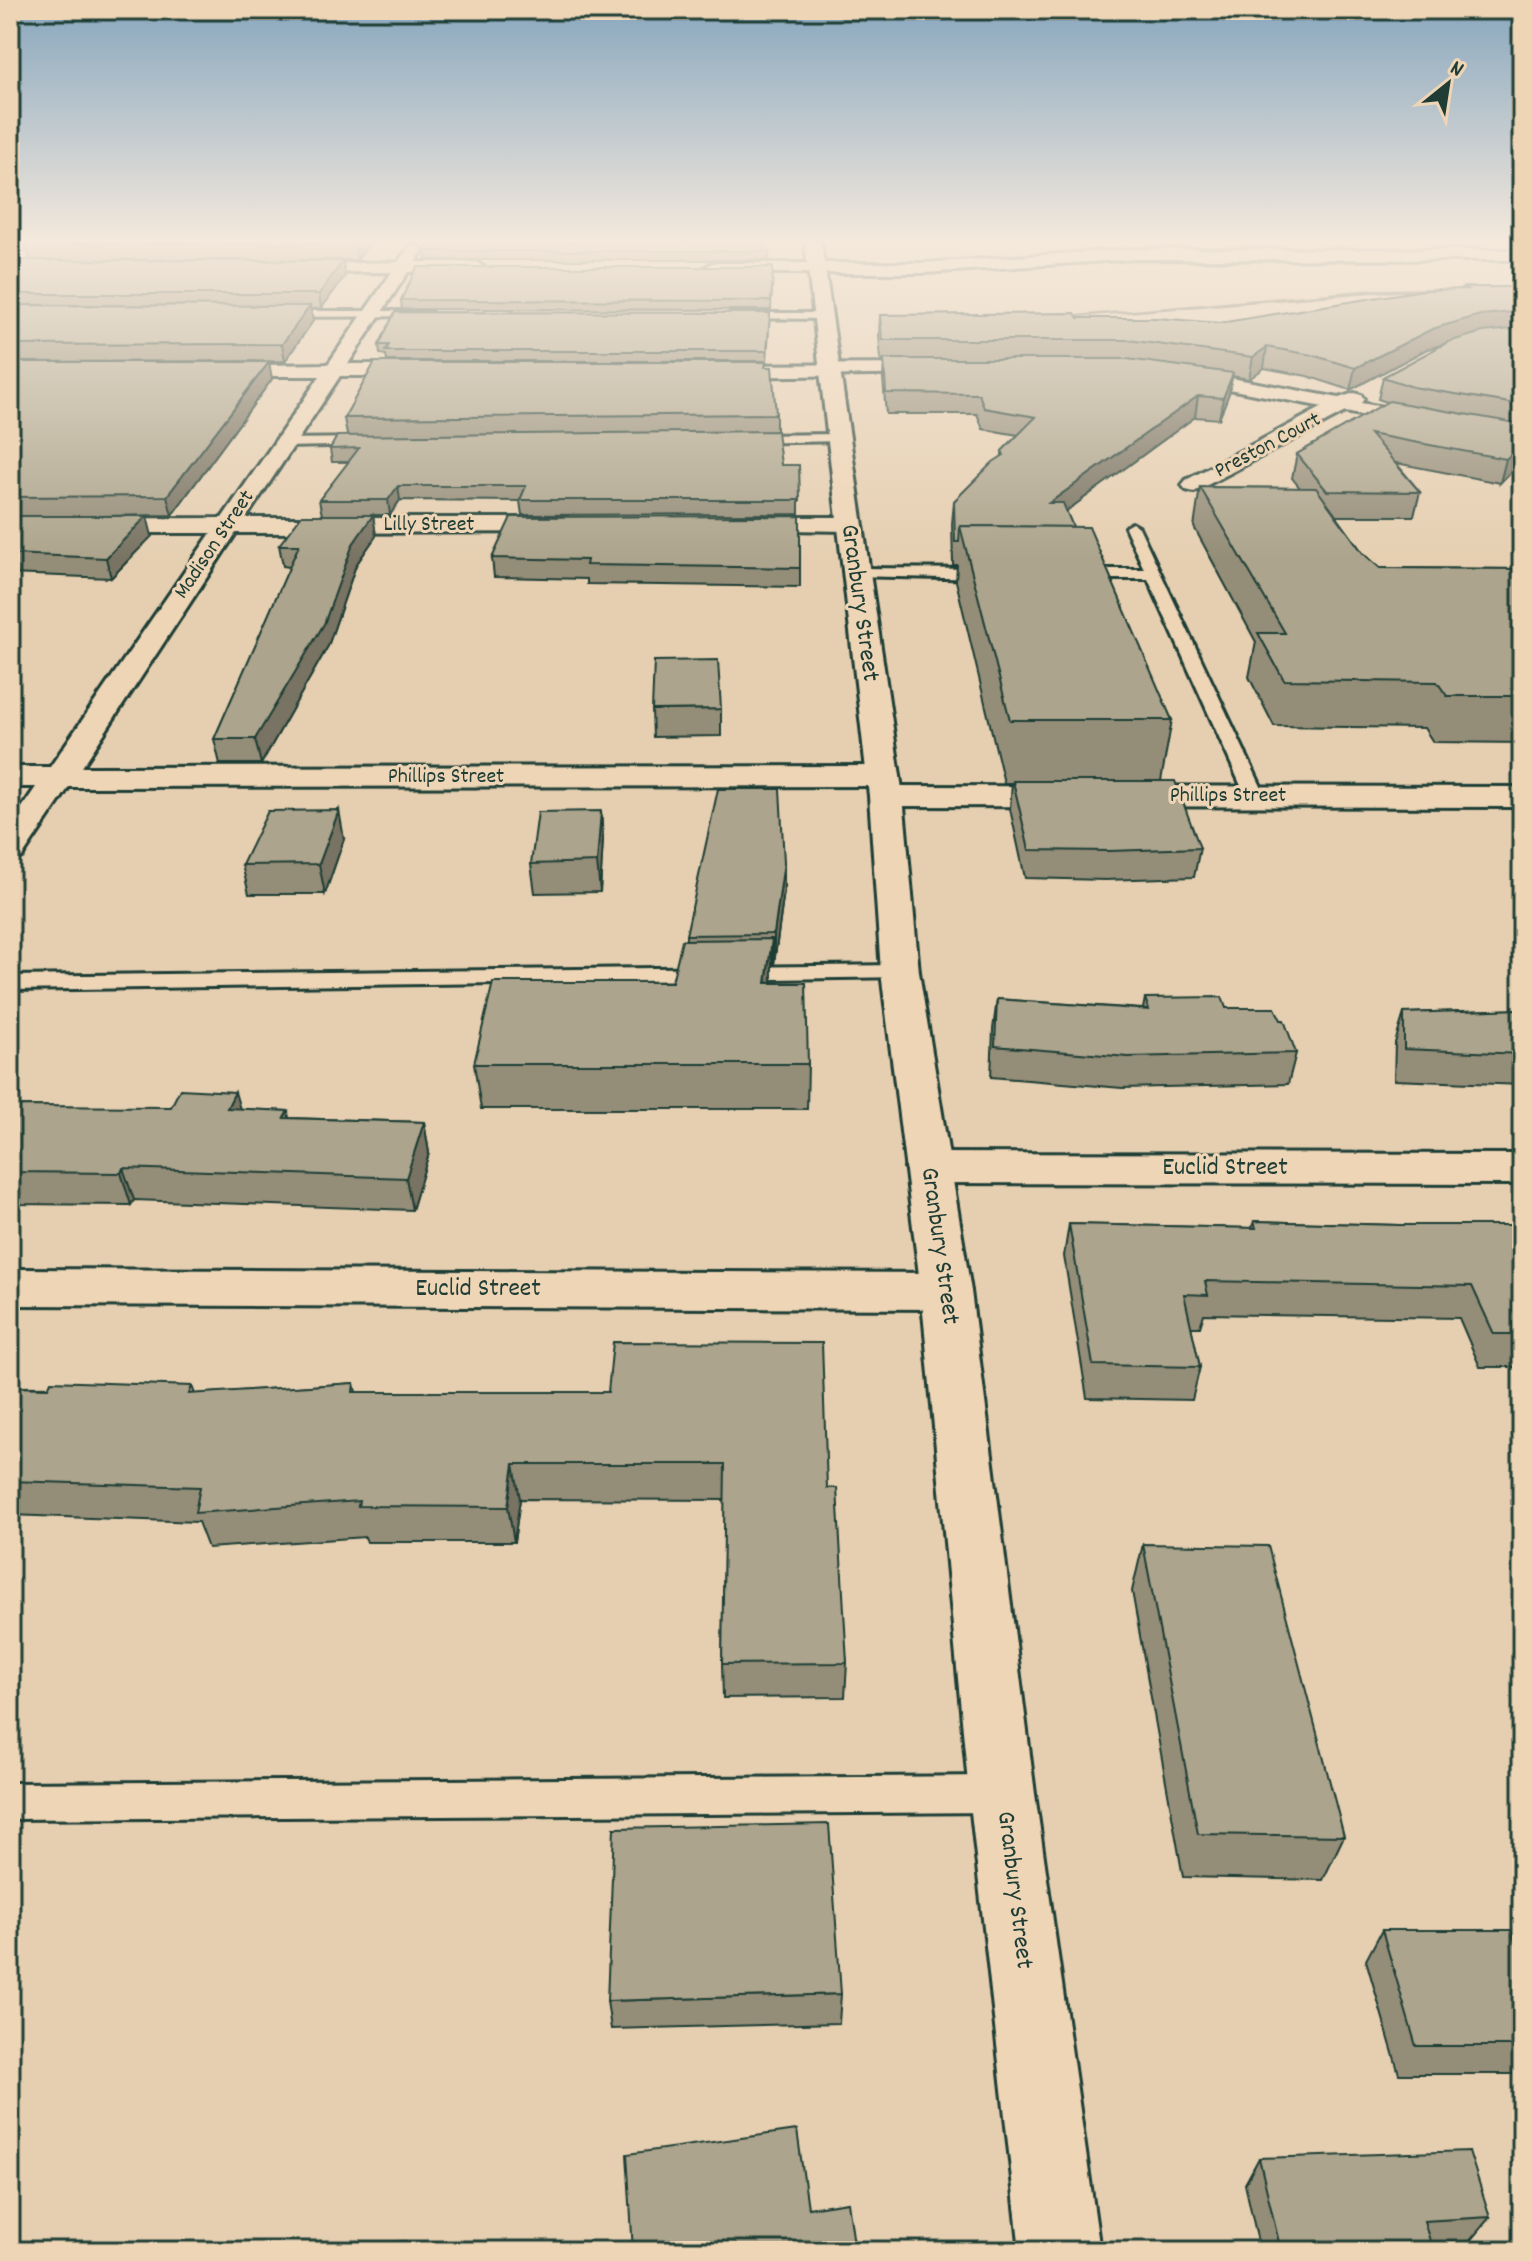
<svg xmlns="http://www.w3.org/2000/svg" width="1532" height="2261" viewBox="0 0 1532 2261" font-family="Dekko,sans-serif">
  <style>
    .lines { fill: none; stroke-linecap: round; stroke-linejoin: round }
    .stream { fill: #667060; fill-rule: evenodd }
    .lane-casing { stroke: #1f3d34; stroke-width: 6 }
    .street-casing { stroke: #1f3d34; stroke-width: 6 }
    .secondary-casing { stroke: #1f3d34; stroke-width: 6 }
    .lane { fill: #eed5b6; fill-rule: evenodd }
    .street { fill: #eed5b6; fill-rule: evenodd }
    .secondary { fill: #eed5b6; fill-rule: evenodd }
    .wall { fill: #948d78; stroke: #1f3d34; stroke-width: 2 }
    .shaded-wall { fill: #787362; stroke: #1f3d34; stroke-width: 2 }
    .building { fill: #aca48c; stroke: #1f3d34; stroke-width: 2 }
    .labels { text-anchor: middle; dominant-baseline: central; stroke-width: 6; stroke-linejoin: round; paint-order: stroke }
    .far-street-label { font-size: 22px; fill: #1f3d34; stroke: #eed5b6 }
    .street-label { font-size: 26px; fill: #1f3d34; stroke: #eed5b6 }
  </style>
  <rect width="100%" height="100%" fill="#e6cfb1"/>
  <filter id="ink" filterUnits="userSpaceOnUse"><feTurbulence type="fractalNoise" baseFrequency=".0125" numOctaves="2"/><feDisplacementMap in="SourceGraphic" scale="16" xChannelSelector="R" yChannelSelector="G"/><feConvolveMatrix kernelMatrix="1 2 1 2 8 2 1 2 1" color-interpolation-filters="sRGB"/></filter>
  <g filter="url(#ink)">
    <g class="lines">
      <polygon class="stream" points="1441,288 1443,291 1373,293 1055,319 1051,317 1373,289"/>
      <g class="lane-casing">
        <g id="lane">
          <polygon points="41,242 52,242 10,270 10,263"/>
          <polygon points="427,311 431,312 431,316 278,317 273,314 278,311"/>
          <polygon points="730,313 823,313 828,316 823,319 734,318 729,315"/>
          <polygon points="839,434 844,435 844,441 744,443 738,439 744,435"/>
          <polygon points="369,438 375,442 374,445 285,447 278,443 285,439"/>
          <polygon points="1132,523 1139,527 1266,797 1263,801 1256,803 1246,797 1148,579 1074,579 1066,574 1074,569 1144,569 1125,527"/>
          <polygon points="855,568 991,569 999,574 991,579 850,576 850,570"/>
          <polygon points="900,965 908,967 912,972 908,977 10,990 10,976"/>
          <polygon points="1002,1776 1016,1781 1021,1794 1016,1807 1002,1812 10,1819 10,1783"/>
        </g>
      </g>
      <g class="street-casing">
        <g id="street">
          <polygon points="415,245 423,250 415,262 476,262 484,267 476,272 408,272 348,364 432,364 442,370 432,376 340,376 246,518 566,518 575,520 578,525 575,530 566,532 236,533 82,767 882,766 894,769 898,776 894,783 882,786 69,787 22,857 10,861 10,825 36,787 10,787 10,767 50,767 211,533 10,533 10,519 222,518 320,376 212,376 205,374 202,370 205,366 328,364 392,272 284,273 276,268 278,265 398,262 409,247"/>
          <polygon points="1136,249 1522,250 1522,260 1136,259 924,273 712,273 704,268 712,263 924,263"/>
          <polygon points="944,364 954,370 951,374 712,377 702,371 712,365"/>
          <polygon points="1172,367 1339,398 1354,393 1361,395 1364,399 1361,403 1522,432 1522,446 1345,412 1194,492 1186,490 1182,485 1186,480 1323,407 1165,377 1162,373 1165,369"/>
          <polygon points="738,517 848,517 857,519 860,524 857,529 848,531 729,529 726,524 729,519"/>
          <polygon points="886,786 1522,787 1522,807 886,806 874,803 869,796 874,789"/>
          <polygon points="928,1153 1522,1154 1522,1184 928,1183 912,1179 905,1168 912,1157"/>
          <polygon points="10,1269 946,1273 963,1279 971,1291 963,1303 946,1309 10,1305"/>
        </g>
      </g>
      <g class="secondary-casing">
        <polygon id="secondary" points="805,242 821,242 903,796 919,972 971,1291 1035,1794 1100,2251 1020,2251 969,1794 921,1291 881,972 869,796"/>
      </g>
      <use href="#lane" class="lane"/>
      <use href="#street" class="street"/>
      <use href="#secondary" class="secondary"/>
    </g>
    <g class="wall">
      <polygon points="370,242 357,260 92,260 345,276 321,309 311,309 313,321 285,361 10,362 10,260 30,260 26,244"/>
      <polygon points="425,251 769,251 769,260 426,260"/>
      <polygon points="773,267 771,310 402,309 401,300"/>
      <polygon points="1464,287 1522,287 1522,460 1500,483 1396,463 1420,492 1414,516 1336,516 1363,553 1380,568 1522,569 1522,743 1433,742 1424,728 1274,726 1249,677 1256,642 1194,527 1200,487 1300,488 1292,478 1297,454 1387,402 1378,399 1383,377 1445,344 1427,349 1350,390 1307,376 1264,368 1249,379 1232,376 1229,393 1219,419 1195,417 1066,511 1073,527 1172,720 1161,781 1200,848 1194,877 1105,880 1025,878 1010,809 1012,783 1004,783 956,581 957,565 953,565 952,524 954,501 1002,456 1002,451 1018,435 983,429 977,414 886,414 883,379 884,361 881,361 879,335 880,315 1078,318 1220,323 1463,289"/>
      <polygon points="770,313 767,361 387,361 386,355 380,354 379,345"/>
      <polygon points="10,362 272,379 172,515 98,516 152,536 111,578 10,574"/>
      <polygon points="766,367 776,414 776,431 781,465 799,465 799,514 522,515 520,501 400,500 390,515 373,515 376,536 356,565 328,646 261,764 220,764 214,739 290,567 283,566 279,545 322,515 319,500 349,462 332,462 330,449 347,435 344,418"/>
      <polygon points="800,516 800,587 587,584 587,579 494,577 492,558"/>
      <polygon points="721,709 721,736 653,737 652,710"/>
      <polygon points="601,811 603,839 600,892 535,893 531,864"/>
      <polygon points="344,839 325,894 249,894 242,865"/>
      <polygon points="784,862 784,891 774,964 772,964 772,983 808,1064 807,1109 481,1109 474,1064 672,982 686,940 686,935"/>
      <polygon points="1145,998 1226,1008 1296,1053 1288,1084 1122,1088 991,1077 993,1029 997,999 1143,1009"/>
      <polygon points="1522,1009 1522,1085 1394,1080 1395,1043 1404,1013"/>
      <polygon points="10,1106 240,1109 288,1111 289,1118 424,1122 429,1153 412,1210 134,1200 131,1205 10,1204"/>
      <polygon points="1254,1221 1399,1225 1522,1225 1522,1367 1480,1367 1459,1318 1204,1314 1200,1327 1191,1327 1200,1367 1192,1400 1087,1398 1064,1256 1069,1224 1252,1228"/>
      <polygon points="354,1383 356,1392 608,1392 827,1488 847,1663 845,1697 723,1698 722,1664 725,1500 520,1499 514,1542 367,1542 365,1537 208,1548 198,1522 10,1515 10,1387 192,1386 195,1394"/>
      <polygon points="1143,1544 1344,1836 1323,1880 1183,1877 1132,1591"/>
      <polygon points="1382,1930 1522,1961 1522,2074 1399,2074 1366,1960"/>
      <polygon points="841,1994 839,2023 611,2029 607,2001"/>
      <polygon points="1259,2158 1490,2217 1469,2242 1431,2244 1433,2251 1260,2251 1245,2184"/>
    </g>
    <g class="shaded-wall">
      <polygon points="356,242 370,242 357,260 354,244"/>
      <polygon points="343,261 345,276 321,309 319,294"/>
      <polygon points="310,306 313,321 285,361 282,344"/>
      <polygon points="1522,311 1522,330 1475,335 1427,349 1350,390 1355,368 1432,329 1480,315"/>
      <polygon points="1267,347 1264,368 1249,379 1253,357"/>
      <polygon points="269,362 272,379 172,515 167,496"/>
      <polygon points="1233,373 1229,393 1219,419 1223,398"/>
      <polygon points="1198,396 1195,417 1046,526 1049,503"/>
      <polygon points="1522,443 1522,460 1500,483 1506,459"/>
      <polygon points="398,486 400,500 390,515 388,500"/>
      <polygon points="373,515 376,536 356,565 328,646 261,764 255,739 353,544"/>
      <polygon points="147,516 152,536 111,578 106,558"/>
      <polygon points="339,810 344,839 325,894 319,864"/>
      <polygon points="601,811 603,839 600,892 597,862"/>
      <polygon points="784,862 784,891 774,964 774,934"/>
      <polygon points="772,939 772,982 766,983"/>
      <polygon points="235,1092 244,1123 227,1108"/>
      <polygon points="424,1122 429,1153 412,1210 406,1178"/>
      <polygon points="123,1168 134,1200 131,1205 121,1173"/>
      <polygon points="514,1464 520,1499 514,1542 508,1507"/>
      <polygon points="405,2241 409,2251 404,2251"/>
    </g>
    <g class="building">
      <polygon points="29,242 356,242 354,244 26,244"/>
      <polygon points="430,242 763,242 769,251 425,251"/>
      <polygon points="10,260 343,261 319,294 10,294"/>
      <polygon points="417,267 773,267 771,301 401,300"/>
      <polygon points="1464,287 1522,287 1522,311 1480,315 1432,329 1355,368 1312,355 1267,347 1253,357 1128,340 882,340 880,315 1075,313 1078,318 1157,318 1220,323 1423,290 1467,289"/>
      <polygon points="10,305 310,306 282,344 10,345"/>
      <polygon points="395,312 770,313 767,351 385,351 389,345 379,345"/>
      <polygon points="1522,328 1522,405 1413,387 1383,377 1448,342 1483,332"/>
      <polygon points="884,359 1127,359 1233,373 1223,398 1198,396 1049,503 1063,503 1073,527 960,526 959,542 955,542 954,501 993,462 1004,455 1002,451 1036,417 984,408 979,394 886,393"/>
      <polygon points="10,362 269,362 167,496 10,497"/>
      <polygon points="375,362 766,362 765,367 772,367 776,414 344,418"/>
      <polygon points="1389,401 1522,424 1522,443 1506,459 1370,434 1420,492 1327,491 1297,454"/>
      <polygon points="777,431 781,465 799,465 800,500 520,500 526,486 398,486 388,500 319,500 359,448 330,449 337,436"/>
      <polygon points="1200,487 1316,488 1363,553 1380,568 1522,569 1522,696 1447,696 1437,682 1284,680 1258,633 1285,633"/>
      <polygon points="302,515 373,515 353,544 324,624 255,739 214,739 299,545 279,545"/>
      <polygon points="10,516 147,516 106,558 10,554"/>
      <polygon points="800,516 800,568 586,565 587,560 492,558 511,517"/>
      <polygon points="960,526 1089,527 1172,720 1010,720"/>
      <polygon points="718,660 721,709 652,710 654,661"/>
      <polygon points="1013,781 1175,781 1200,848 1109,851 1029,850"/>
      <polygon points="718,789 780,789 784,862 774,934 686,935"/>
      <polygon points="339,810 319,864 242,865 268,811"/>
      <polygon points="601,811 597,862 531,864 538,812"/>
      <polygon points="772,939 766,983 806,983 808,1064 474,1064 493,982 672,982 682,940"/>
      <polygon points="1222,997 1226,1008 1275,1008 1281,1020 1284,1020 1296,1053 1128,1057 995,1046 997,999 1149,1010 1145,998"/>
      <polygon points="1522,1009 1522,1054 1404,1049 1404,1013"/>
      <polygon points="180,1089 235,1092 227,1108 288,1111 284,1118 424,1122 406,1178 123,1168 121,1173 10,1172 10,1106 171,1107"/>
      <polygon points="1254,1221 1399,1225 1522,1225 1522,1334 1494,1334 1472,1286 1205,1281 1208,1295 1184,1294 1200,1367 1093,1365 1069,1224 1256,1228"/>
      <polygon points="613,1342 822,1343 827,1488 837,1488 847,1663 722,1664 725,1464 514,1464 508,1507 358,1506 359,1501 195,1513 200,1487 10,1481 10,1387 48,1388 51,1381 192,1386 189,1394 354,1383 353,1392 608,1392"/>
      <polygon points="1143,1544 1268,1546 1344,1836 1198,1834"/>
      <polygon points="829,1824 841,1994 607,2001 614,1828"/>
      <polygon points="1382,1930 1511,1930 1522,1961 1522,2046 1416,2046"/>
      <polygon points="797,2130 808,2208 848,2202 855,2251 633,2251 627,2154"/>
      <polygon points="1469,2151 1490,2217 1424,2221 1433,2251 1281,2251 1259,2158"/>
      <polygon points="405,2241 404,2251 287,2251"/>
    </g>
  </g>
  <linearGradient id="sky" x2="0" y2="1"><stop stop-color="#87a6be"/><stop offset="0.43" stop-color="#f4e9dc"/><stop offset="1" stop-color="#f4e9dc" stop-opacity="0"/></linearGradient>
  <rect width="1532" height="558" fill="url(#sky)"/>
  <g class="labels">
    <g class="far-street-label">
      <text transform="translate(1268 446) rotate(-28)">Preston Court</text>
      <text x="429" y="525">Lilly Street</text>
      <text transform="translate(215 545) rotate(-56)">Madison Street</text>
      <text x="446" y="777">Phillips Street</text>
      <text x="1228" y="796">Phillips Street</text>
    </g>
    <g class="street-label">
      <text transform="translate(859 603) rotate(82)">Granbury Street</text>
      <text x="1225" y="1168">Euclid Street</text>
      <text transform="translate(939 1246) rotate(82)">Granbury Street</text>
      <text x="478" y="1289">Euclid Street</text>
      <text transform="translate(1014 1890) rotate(83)">Granbury Street</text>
    </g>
  </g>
  <rect width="1532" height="2261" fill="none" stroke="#eed5b6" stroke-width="40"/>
  <rect x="20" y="20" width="1492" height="2221" fill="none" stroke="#1f3d34" stroke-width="3" filter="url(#ink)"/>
  <g transform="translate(1448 84) rotate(30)" stroke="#eed5b6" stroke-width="6" paint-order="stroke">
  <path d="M0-6L14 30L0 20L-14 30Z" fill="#1f3d34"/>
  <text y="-12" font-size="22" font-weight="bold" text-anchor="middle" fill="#1f3d34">N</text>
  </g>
</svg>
